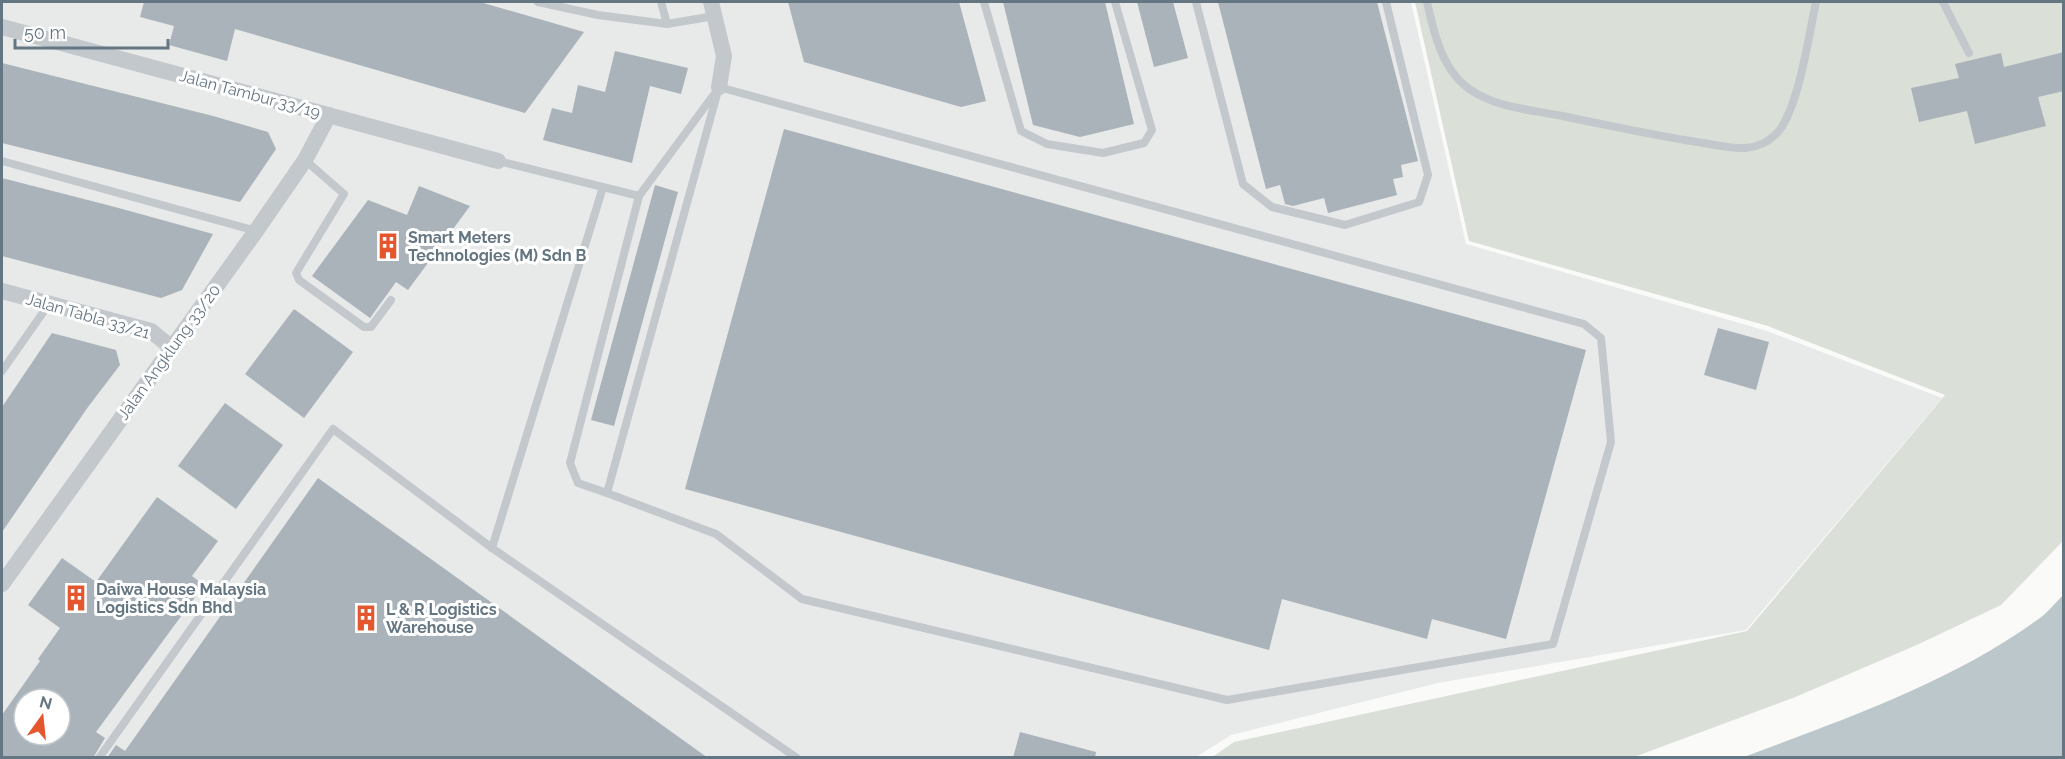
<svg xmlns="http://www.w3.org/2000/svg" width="2065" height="759" viewBox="0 0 2065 759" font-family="Raleway,sans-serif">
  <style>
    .built { fill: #e8e9e9; fill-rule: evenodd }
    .green { fill: #dadfd7 }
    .water { fill: #bbc7cb }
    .building { fill: #aab3b9; fill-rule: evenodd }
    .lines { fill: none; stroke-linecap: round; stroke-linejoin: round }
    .lane { stroke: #c3c8cc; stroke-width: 8 }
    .street { stroke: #c3c8cc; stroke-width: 16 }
    .labels { text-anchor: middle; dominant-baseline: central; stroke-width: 6; stroke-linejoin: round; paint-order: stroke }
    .street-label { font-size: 16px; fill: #657683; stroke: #fff }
    .poi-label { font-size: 16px; font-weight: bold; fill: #657683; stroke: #fff; text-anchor: start }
  </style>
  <rect width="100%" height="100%" fill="#fafaf8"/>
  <path class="built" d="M2,2H1411L1466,244L1767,331L1942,398L1746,630L1438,683L1231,735L1196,757H2ZM24,699H60V735H24Z"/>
  <polygon class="green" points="1415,2 2063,2 2063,541 2001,605 1919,644 1793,698 1634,757 1211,758 1234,742 1747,631 1945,395 1768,326 1469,241"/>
  <path class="water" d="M2063,595V757H1744C1844,719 1950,683 2037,620C2047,614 2055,603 2063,595Z"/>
  <g class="building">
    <polygon points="144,2 480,2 584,32 525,113 235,29 227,61 169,45 174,26 140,17"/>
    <polygon points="788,2 959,2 986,101 961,107 804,62"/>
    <polygon points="1003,2 1105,2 1134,124 1080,137 1033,125"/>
    <polygon points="1137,2 1173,2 1188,58 1154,67"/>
    <polygon points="1218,2 1377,2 1418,161 1401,165 1403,177 1393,179 1397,195 1328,213 1324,198 1293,206 1285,204 1280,185 1266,189"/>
    <polygon points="615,51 688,68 681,94 650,86 632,163 543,140 552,108 572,113 578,85 605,92"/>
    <polygon points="2064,52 2064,91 2038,97 2046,126 1975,144 1967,111 1919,122 1911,88 1959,78 1955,64 2001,53 2004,67"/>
    <polygon points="2,63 213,116 268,132 276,149 240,202 2,143"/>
    <polygon points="784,129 1586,350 1506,639 1432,619 1427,639 1282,599 1269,650 685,489"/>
    <polygon points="2,178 115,207 213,234 182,290 161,298 2,256"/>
    <polygon points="655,185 678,192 614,426 591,420"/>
    <polygon points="419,186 470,206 408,290 396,282 370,318 312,276 368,200 407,215"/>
    <polygon points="294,309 353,352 304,418 245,374"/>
    <polygon points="1718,328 1769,342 1756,390 1704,375"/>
    <polygon points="52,333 116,350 120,365 88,407 2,532 2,407"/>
    <polygon points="225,403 283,445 236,509 178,466"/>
    <polygon points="318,478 708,758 107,758 116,745 125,751"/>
    <path d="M157,497L218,541L192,576L204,585L96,732L105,738L93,758H2V715L40,661L38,659L60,628L28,605L62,558L96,582ZM24,699H60V735H24Z"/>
    <polygon points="1020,732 1096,752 1095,758 1013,758"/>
  </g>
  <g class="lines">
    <g class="lane">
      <polyline points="538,2 598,15 667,24 714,16"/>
      <polyline points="661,2 667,24"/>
      <polyline points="984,2 1021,131 1047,144 1103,153 1144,143 1152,130 1115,2"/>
      <polyline points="1196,2 1243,184 1272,207 1345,225 1419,202 1428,175 1386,2"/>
      <path d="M1427,2C1434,34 1443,74 1474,92C1499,108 1533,110 1562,116C1607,125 1651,135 1697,142C1712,144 1730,149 1746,148C1757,147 1767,143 1775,135C1798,115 1809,33 1816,2"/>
      <polyline points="1943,2 1969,53"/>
      <polygon points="719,87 1584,324 1601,338 1611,442 1553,644 1227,700 802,599 716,534 607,493"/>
      <polyline points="305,160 344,194 296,273 299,280 364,327 371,327 391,300"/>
      <polyline points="2,161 256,231"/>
      <polyline points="498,161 639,196"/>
      <polyline points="2,371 49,304"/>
      <polyline points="607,493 578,483 570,463 639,196 715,93"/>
      <polyline points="492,548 603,187"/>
      <polyline points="99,758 333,429 492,548 797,758"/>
    </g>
    <g class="street">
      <polyline points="711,2 724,56 719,87"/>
      <polyline points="2,27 498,161"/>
      <polyline points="2,291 151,331 172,348"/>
      <polyline points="2,584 256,231 305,160 329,115"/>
    </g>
  </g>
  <defs>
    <g id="building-bare" transform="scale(2.07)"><path d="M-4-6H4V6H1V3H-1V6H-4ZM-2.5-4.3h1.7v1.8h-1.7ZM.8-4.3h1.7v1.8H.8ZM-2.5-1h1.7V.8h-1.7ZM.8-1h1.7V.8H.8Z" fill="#e4572e" stroke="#fff" stroke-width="2.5" paint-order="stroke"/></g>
  </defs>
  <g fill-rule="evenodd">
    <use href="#building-bare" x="388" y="246"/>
    <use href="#building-bare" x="76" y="598"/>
    <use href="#building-bare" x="366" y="618"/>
  </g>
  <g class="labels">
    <g class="street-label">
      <text transform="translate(250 94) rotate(15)">Jalan Tambur 33/19</text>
      <text transform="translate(88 316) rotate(16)">Jalan Tabla 33/21</text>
      <text transform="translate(169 352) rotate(-54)">Jalan Angklung 33/20</text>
    </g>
    <g class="poi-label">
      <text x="408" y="237">Smart Meters<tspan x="408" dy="18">Technologies (M) Sdn B</tspan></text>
      <text x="96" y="589">Daiwa House Malaysia<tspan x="96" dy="18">Logistics Sdn Bhd</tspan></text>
      <text x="386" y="609">L &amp; R Logistics<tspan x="386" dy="18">Warehouse</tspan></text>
    </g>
  </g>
  <rect width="2065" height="759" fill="none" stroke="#657683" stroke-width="6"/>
  <g transform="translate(42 717) rotate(15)"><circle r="28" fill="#ffffff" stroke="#c1c8cd" stroke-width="1.5"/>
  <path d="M0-4.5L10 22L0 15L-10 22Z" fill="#e4572e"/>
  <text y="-9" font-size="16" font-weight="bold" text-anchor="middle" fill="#657683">N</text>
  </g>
  <path d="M15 39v9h153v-9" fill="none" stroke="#657683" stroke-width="3"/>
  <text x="24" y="39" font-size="18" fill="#657683" stroke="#ffffff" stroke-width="4.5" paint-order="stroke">50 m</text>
</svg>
